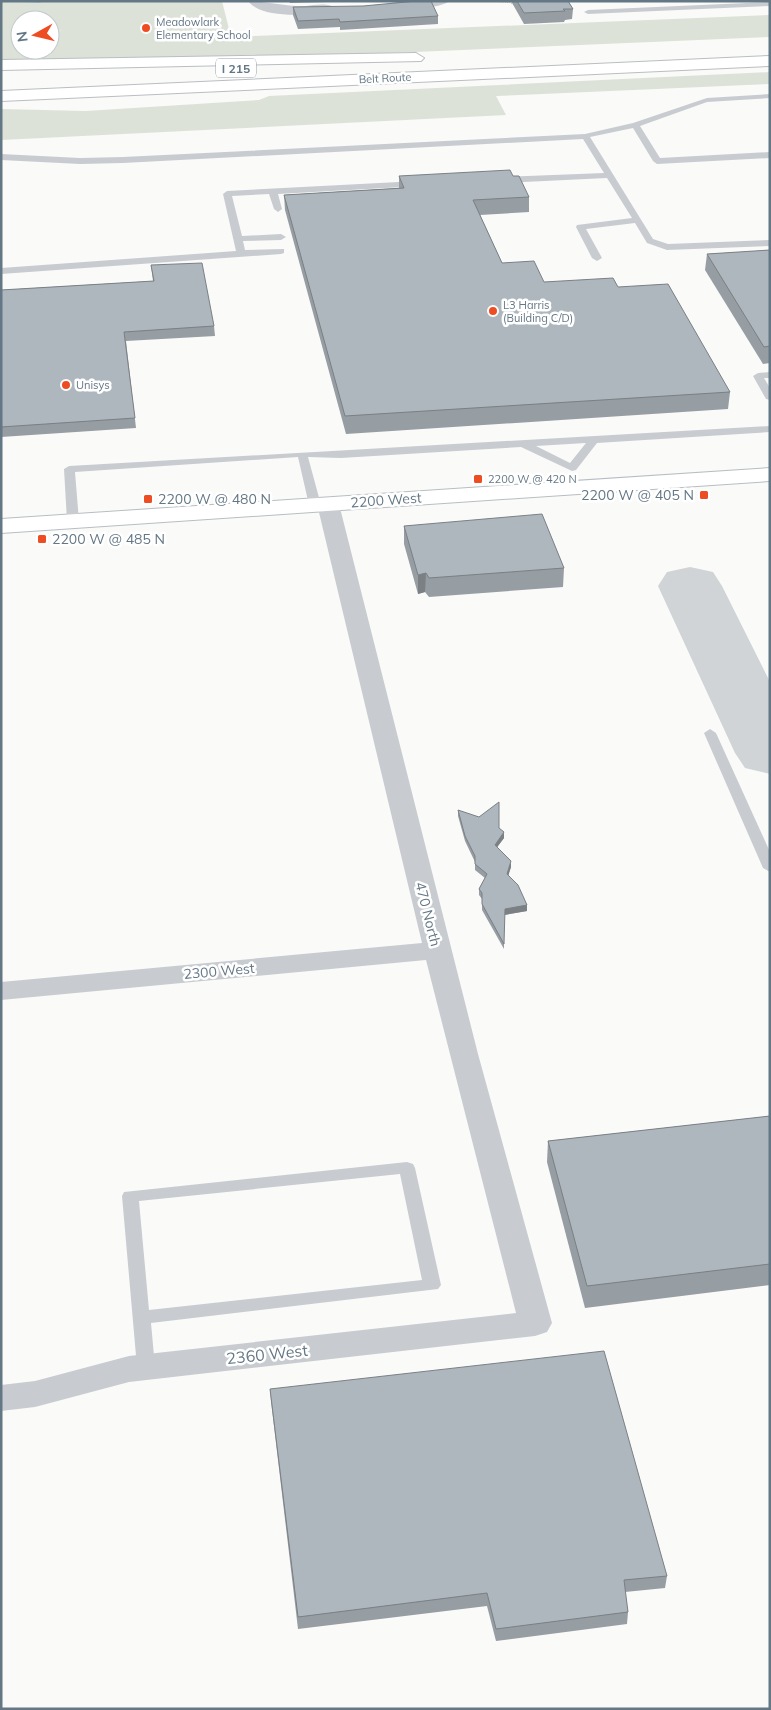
<svg xmlns="http://www.w3.org/2000/svg" width="771" height="1710" viewBox="0 0 771 1710" font-family="Mulish,sans-serif">
  <style>
    .green { fill: #dce2d8; fill-rule: evenodd }
    .lines { fill: none; stroke-linecap: round; stroke-linejoin: round }
    .taxiway { fill: #d0d4d6; fill-rule: evenodd }
    .secondary-casing { stroke: #b7bec3; stroke-width: 2 }
    .highway-casing { stroke: #babec1; stroke-width: 2 }
    .path { stroke: #c1c4c6; stroke-width: 2; stroke-dasharray: 1 1; stroke-linecap: butt }
    .lane { fill: #c8ccd0; fill-rule: evenodd }
    .street { fill: #c8ccd0; fill-rule: evenodd }
    .secondary { fill: #fff; fill-rule: evenodd }
    .highway { fill: #fff; fill-rule: evenodd }
    .wall { fill: #969da3 }
    .shaded-wall { fill: #7a8084 }
    .building { fill: #aeb7bd; stroke: #7a8084 }
    .poi-dot { fill: #ee4d24; stroke: #fff; stroke-width: 2 }
    .labels { text-anchor: middle; dominant-baseline: central; stroke-width: 5; stroke-linejoin: round; paint-order: stroke }
    .far-poi-label { font-size: 11px; fill: #637785; stroke: #fff; text-anchor: start }
    .far-street-label { font-size: 11px; fill: #637785; stroke: #fff }
    .shield { fill: #fff; stroke: #92a0aa; stroke-width: 1 }
    .shield-label { font-size: 12px; font-weight: bold; fill: #637785 }
    .poi-label { font-size: 14px; fill: #637785; stroke: #fff; text-anchor: start }
    .street-label { font-size: 14px; fill: #637785; stroke: #fff }
    .near-street-label { font-size: 16px; fill: #637785; stroke: #fff }
  </style>
  <rect width="100%" height="100%" fill="#fafaf8"/>
  <g class="green">
    <path d="M1,1H222L231,37L770,15V37L390,53L1,60ZM24,16V20H50V30H64L50,31V50H20V20H23Z"/>
    <polygon points="770,72 770,84 496,96 506,115 1,140 1,109 86,111 259,100 269,96"/>
  </g>
  <g class="lines">
    <polygon class="taxiway" points="690,567 713,572 722,586 770,682 770,774 745,768 735,753 658,586 667,572"/>
    <g class="secondary-casing">
      <polygon id="secondary" points="770,468 770,481 1,533 1,519"/>
    </g>
    <g class="highway-casing">
      <g id="highway">
        <polygon points="416,53 424,58 421,61 1,70 1,60"/>
        <polygon points="770,56 770,66 1,101 1,91"/>
      </g>
    </g>
    <g class="path">
      <polyline points="497,1 509,2"/>
      <polyline points="508,1 515,5"/>
    </g>
    <g class="lane">
      <polygon points="13,1 43,1 40,3"/>
      <polygon points="770,2 770,6 588,14 584,12 588,10"/>
      <polygon points="770,94 770,98 707,102 640,126 660,158 770,152 770,158 657,164 653,161 633,128 590,137 653,239 668,244 770,240 770,246 667,250 647,243 635,223 586,229 602,258 597,261 592,258 576,227 577,225 632,218 607,178 502,183 498,180 502,177 604,173 583,139 123,163 80,164 1,160 1,154 80,158 123,157 585,134 633,123 707,98"/>
      <polygon points="418,181 422,184 421,186 278,194 282,209 278,212 274,209 269,194 232,196 242,236 281,234 286,237 281,240 243,241 245,250 284,249 284,253 281,254 1,274 1,268 236,251 223,194 227,191"/>
      <polygon points="770,372 770,378 764,378 770,388 770,400 766,399 753,376 758,373"/>
      <path d="M770,426V432L597,443L576,470L572,471L521,447L341,458L308,457L321,505L315,508L309,505L298,457L75,472L79,521L73,524L67,521L64,469L69,466ZM586,443L570,463L536,446Z"/>
      <polygon points="710,729 716,733 770,852 770,872 763,868 704,733"/>
      <path d="M407,1162L413,1164L415,1168L441,1285L438,1289L151,1323L155,1367L152,1372L146,1374L140,1372L137,1367L122,1196L124,1192ZM400,1174L422,1280L149,1310L139,1201Z"/>
    </g>
    <g class="street">
      <path d="M248,1C268,1 286,7 306,6C315,5 330,2 336,9L329,13C307,14 263,20 248,1Z"/>
      <path d="M401,1H449C443,8 395,13 389,6L391,3Z"/>
      <polygon points="328,498 335,500 339,504 478,1054 552,1323 547,1332 535,1336 129,1382 35,1407 1,1411 1,1385 35,1381 129,1356 516,1313 426,960 1,1000 1,982 422,943 317,504 321,500"/>
    </g>
    <use href="#secondary" class="secondary"/>
    <use href="#highway" class="highway"/>
  </g>
  <g class="wall">
    <polygon points="289,1 363,1 290,3"/>
    <polygon points="511,1 568,1 573,9 572,19 565,20 564,22 524,24"/>
    <polygon points="293,7 438,16 438,24 340,30 340,27 298,29 293,15"/>
    <polygon points="399,176 513,176 529,197 529,212 480,215 502,263 544,282 618,287 730,392 728,409 346,434 285,210 284,195 399,188"/>
    <polygon points="770,250 770,363 763,364 705,270 707,254"/>
    <polygon points="151,265 214,326 215,336 126,341 136,428 1,437 1,290 153,281"/>
    <polygon points="404,526 564,568 563,587 429,597 425,592 418,594 404,544"/>
    <polygon points="458,810 499,828 504,838 497,847 511,867 508,875 527,905 527,911 504,915 504,949 482,910 482,899 479,895 479,889 485,878 475,870 475,862 465,841 458,816"/>
    <polygon points="770,1116 770,1285 585,1308 547,1162 548,1141"/>
    <polygon points="270,1389 667,1576 665,1588 625,1592 628,1612 627,1624 496,1641 487,1606 298,1629 271,1401"/>
  </g>
  <g class="shaded-wall">
    <polygon points="426,573 425,592 418,594 418,575"/>
    <polygon points="504,832 504,838 495,850 495,845"/>
    <polygon points="511,861 511,867 507,880 507,874"/>
    <polygon points="527,905 527,911 504,915 505,909"/>
  </g>
  <g class="building">
    <polygon points="417,1 431,1 438,16 340,22 339,19 298,21 293,7 363,6"/>
    <polygon points="517,1 568,1 573,9 563,9 565,11 524,13"/>
    <polygon points="510,170 513,176 519,176 529,197 473,200 502,263 534,261 544,282 613,278 618,287 668,284 730,392 345,416 284,195 404,188 399,176"/>
    <polygon points="770,250 770,346 764,347 707,254"/>
    <polygon points="202,263 214,326 124,332 135,418 1,427 1,290 154,281 151,265"/>
    <polygon points="542,514 564,568 429,578 426,573 418,575 404,526"/>
    <polygon points="499,802 499,828 504,832 495,845 511,861 507,874 518,885 527,905 505,909 504,944 482,904 482,893 479,889 487,874 475,864 475,856 465,836 458,810 479,817"/>
    <polygon points="770,1116 770,1264 587,1286 548,1141"/>
    <polygon points="604,1351 667,1576 624,1580 628,1612 496,1629 487,1593 298,1617 270,1389"/>
  </g>
  <g class="poi-dot">
    <circle cx="146" cy="28" r="5"/>
    <circle cx="493" cy="311" r="5"/>
    <circle cx="66" cy="385" r="5"/>
    <rect x="473" y="474" width="10" height="10" rx="2.5"/>
    <rect x="699" y="490" width="10" height="10" rx="2.5"/>
    <rect x="143" y="494" width="10" height="10" rx="2.5"/>
    <rect x="37" y="534" width="10" height="10" rx="2.5"/>
  </g>
  <g class="labels">
    <g class="far-poi-label">
      <text x="156" y="22">Meadowlark<tspan x="156" dy="13">Elementary School</tspan></text>
      <text x="503" y="305">L3 Harris<tspan x="503" dy="13">(Building C/D)</tspan></text>
      <text x="76" y="385">Unisys</text>
      <text x="488" y="479">2200 W @ 420 N</text>
    </g>
    <g class="far-street-label">
      <text transform="translate(385 78) rotate(-3)">Belt Route</text>
    </g>
    <rect class="shield" x="216" y="58.5" width="40" height="19" rx="4"/>
    <g class="shield-label">
      <text x="236" y="68">I 215</text>
    </g>
    <g class="poi-label">
      <text x="694" y="495" text-anchor="end">2200 W @ 405 N</text>
      <text x="158" y="499">2200 W @ 480 N</text>
      <text x="52" y="539">2200 W @ 485 N</text>
    </g>
    <g class="street-label">
      <text transform="translate(386 500) rotate(-4)">2200 West</text>
      <text transform="translate(428 914) rotate(76)">470 North</text>
      <text transform="translate(219 971) rotate(-5)">2300 West</text>
    </g>
    <g class="near-street-label">
      <text transform="translate(267 1354) rotate(-6)">2360 West</text>
    </g>
  </g>
  <rect width="771" height="1710" fill="none" stroke="#637785" stroke-width="5"/>
  <g transform="translate(35 35) rotate(262)"><circle r="24" fill="#ffffff" stroke="#c1c9ce"/>
  <path d="M0-4L9 19L0 12L-9 19Z" fill="#ee4d24"/>
  <text y="-8" font-size="14" font-weight="bold" text-anchor="middle" fill="#637785">N</text>
  </g>
</svg>
